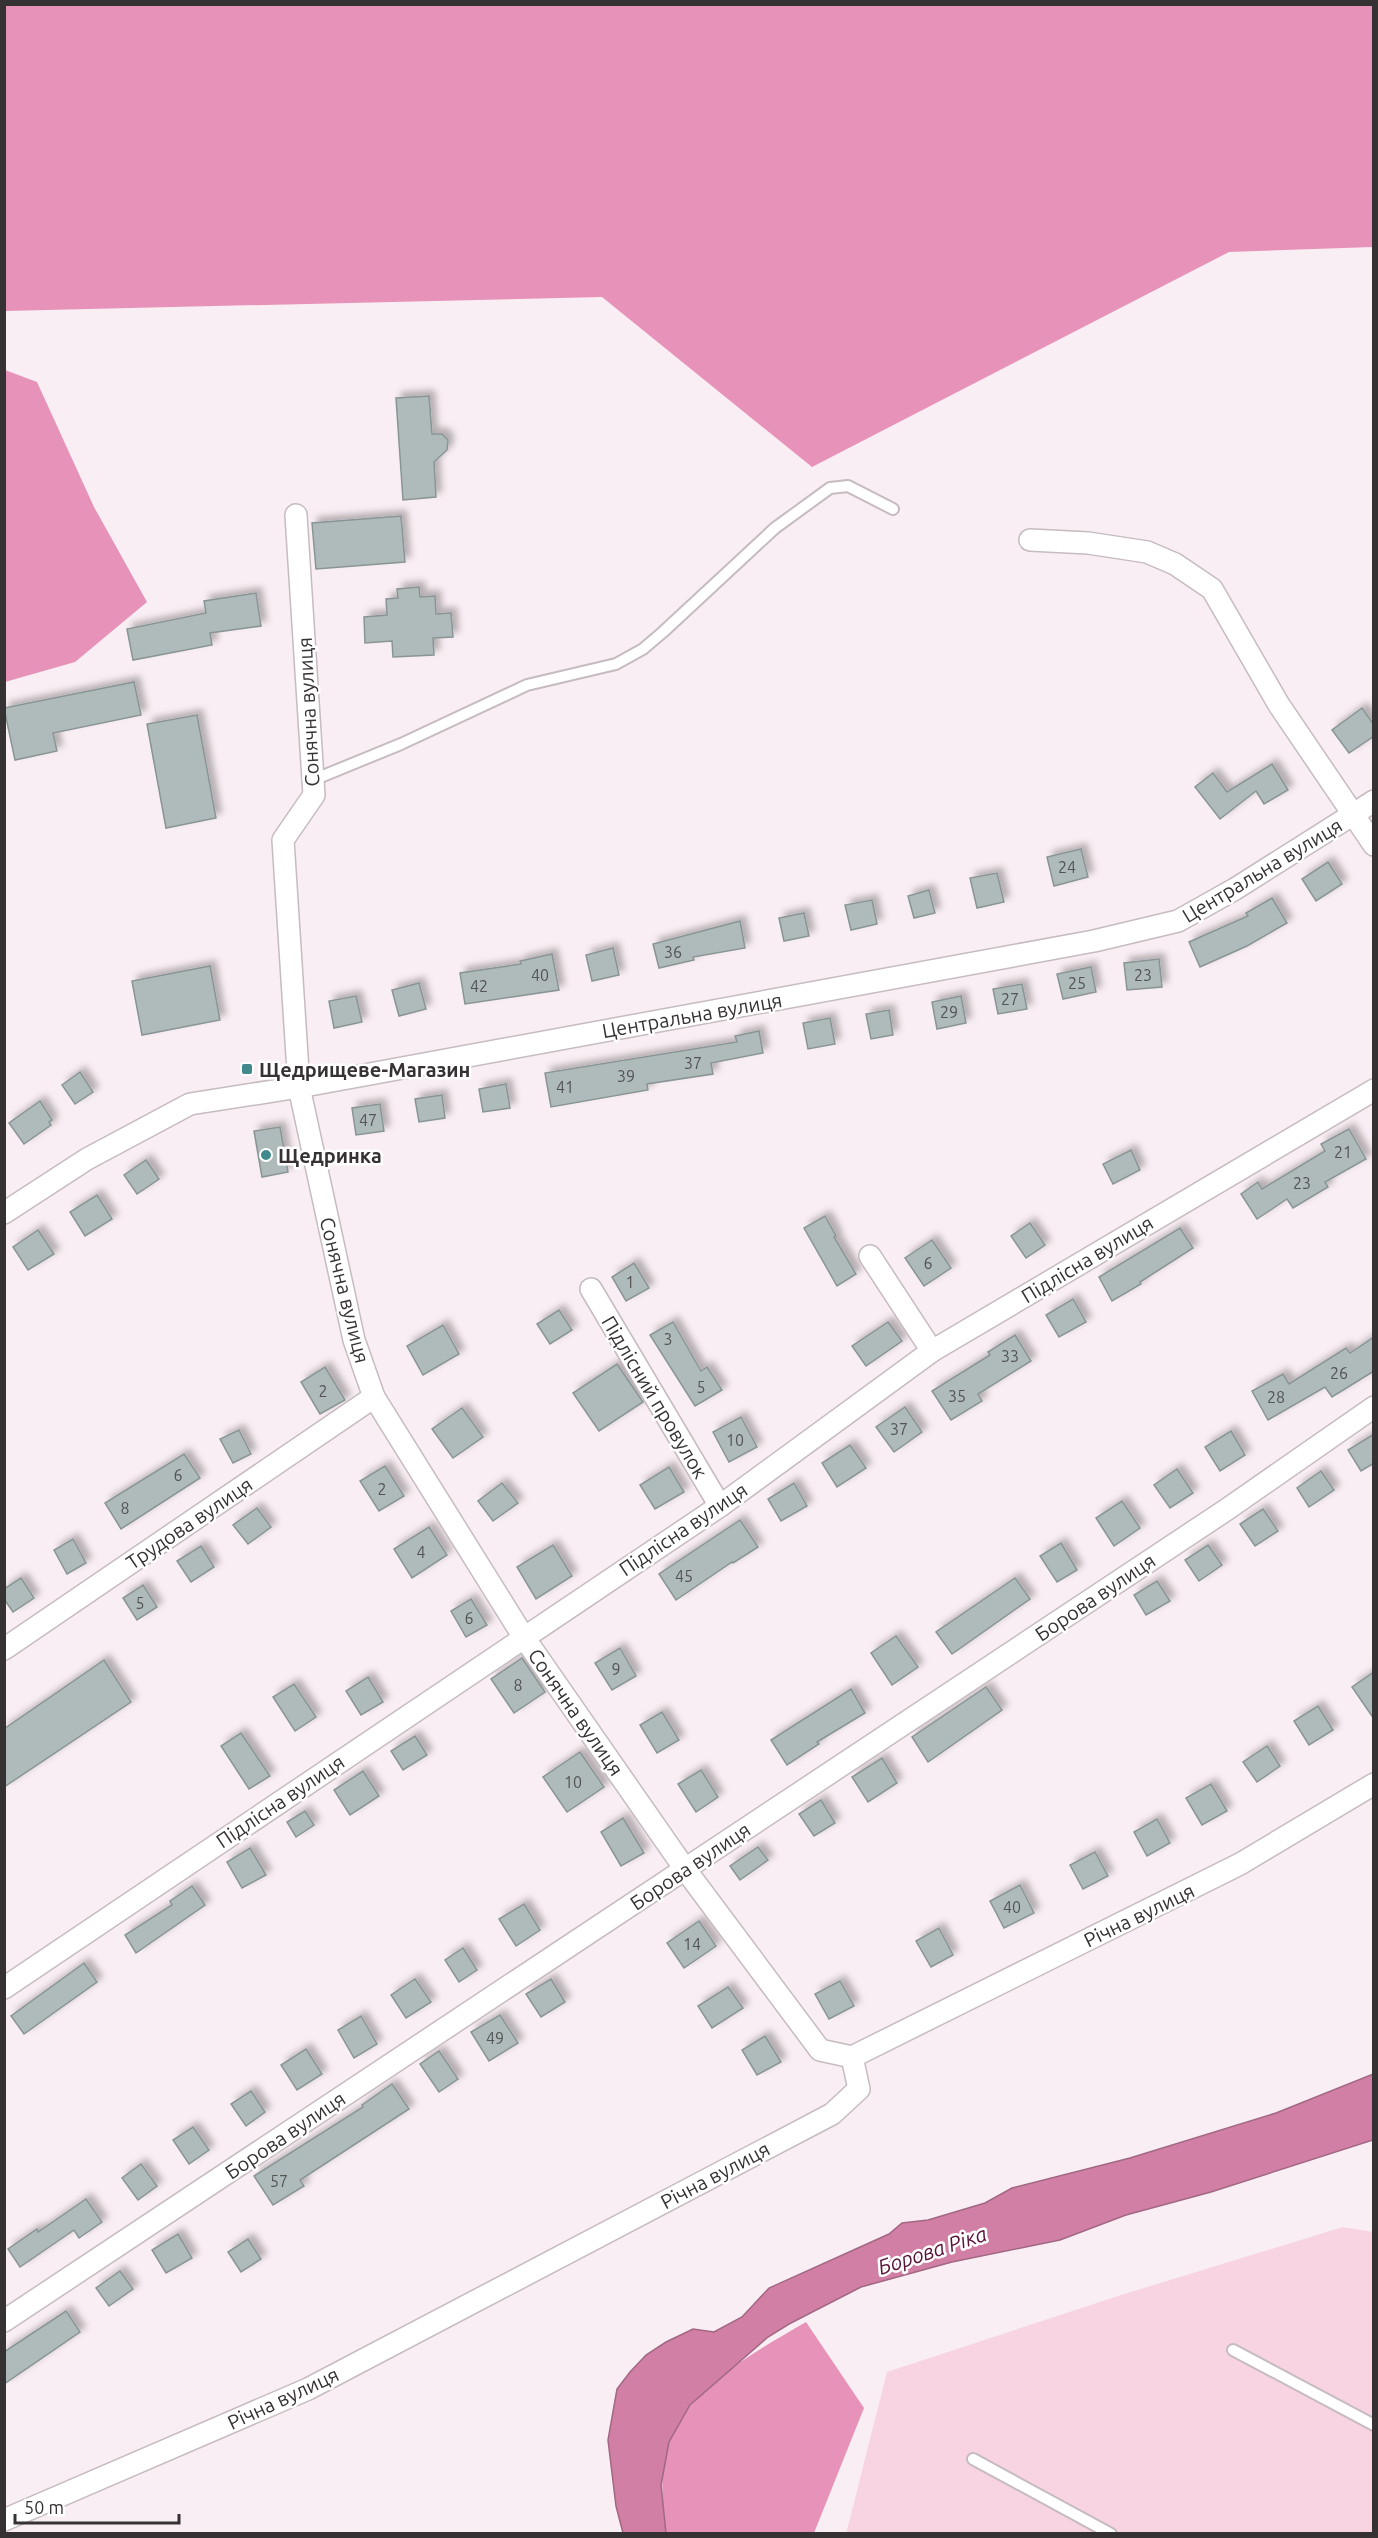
<svg xmlns="http://www.w3.org/2000/svg" width="1378" height="2538" viewBox="0 0 1378 2538" font-family="Ubuntu,sans-serif">
  <style>
    .green { fill: #f8d3e2 }
    .forest { fill: #e793b9 }
    .water { fill: #d17fa5; stroke: #a26883; stroke-width: 1.5 }
    .building { fill: #afbbbb; stroke: #899595; stroke-width: 1.5; filter: url(#shadow) }
    .lines { fill: none; stroke-linecap: round; stroke-linejoin: round }
    .service-casing { stroke: #c6bbc0; stroke-width: 14 }
    .minor-casing { stroke: #c6bbc0; stroke-width: 24 }
    .service { stroke: #fff; stroke-width: 10 }
    .minor { stroke: #fff; stroke-width: 21 }
    .poi-dot { fill: #41898d; stroke: #fff; stroke-width: 2 }
    .labels { text-anchor: middle; dominant-baseline: central; stroke-width: 5; stroke-linejoin: round; paint-order: stroke }
    .number-label { font-size: 16px; fill: #545455 }
    .street-label { font-size: 20px; fill: #363233; stroke: #fff }
    .poi-label { font-size: 20px; font-weight: bold; fill: #363233; stroke: #fff; text-anchor: start }
    .water-label { font-size: 21px; font-style: italic; fill: #5b123a; stroke: #fff }
  </style>
  <defs>
    <filter id="shadow"><feDropShadow dx="5.5" dy="-5.5" stdDeviation="3" flood-color="#0004"/></filter>
  </defs>
  <rect width="100%" height="100%" fill="#f9eef3"/>
  <polygon class="green" points="1343,2227 1373,2232 1373,2533 846,2534 887,2372 1118,2296"/>
  <g class="forest">
    <polygon points="4,5 1373,5 1373,247 1229,252 812,467 602,297 5,311"/>
    <polygon points="5,370 37,382 94,507 147,602 75,662 5,682"/>
    <path d="M806,2322L864,2408L814,2533L666,2534C663,2504 658,2471 669,2442C689,2387 758,2350 806,2322Z"/>
  </g>
  <polygon class="water" points="1373,2074 1373,2140 1211,2192 1126,2215 1060,2240 952,2262 861,2287 789,2324 768,2337 690,2405 669,2442 661,2485 666,2533 623,2533 616,2506 608,2440 617,2389 630,2372 646,2355 666,2342 693,2329 714,2332 742,2317 769,2288 889,2234 902,2223 928,2220 985,2203 1012,2188 1130,2158 1276,2113"/>
  <g class="building">
    <polygon points="429,396 432,434 442,434 448,440 447,450 434,462 436,497 403,500 396,398"/>
    <polygon points="401,516 405,562 316,569 312,523"/>
    <polygon points="419,587 420,597 435,596 436,614 451,613 453,637 433,638 434,655 393,657 392,641 365,643 364,617 387,615 386,599 398,598 397,589"/>
    <polygon points="256,593 261,626 210,633 212,645 133,660 127,629 206,613 204,601"/>
    <polygon points="134,682 141,715 53,733 57,751 15,760 4,708"/>
    <polygon points="1362,708 1374,725 1374,736 1349,753 1332,730"/>
    <polygon points="197,715 216,818 166,828 147,724"/>
    <polygon points="1272,764 1288,790 1264,804 1256,791 1220,819 1195,787 1213,773 1227,792"/>
    <polygon points="1081,849 1088,877 1054,886 1047,857"/>
    <polygon points="1328,862 1342,884 1316,901 1302,879"/>
    <polygon points="997,873 1004,902 977,908 970,878"/>
    <polygon points="929,890 935,913 914,918 908,896"/>
    <polygon points="1272,898 1287,923 1247,946 1200,967 1189,942 1248,916 1246,913"/>
    <polygon points="872,900 877,924 851,930 845,905"/>
    <polygon points="804,913 809,936 784,941 779,918"/>
    <polygon points="740,921 745,948 693,957 694,960 659,968 653,944"/>
    <polygon points="613,948 619,975 592,981 586,955"/>
    <polygon points="552,954 559,990 465,1004 460,973 521,964 520,961"/>
    <polygon points="1159,959 1162,987 1127,990 1124,963"/>
    <polygon points="210,966 220,1020 142,1035 132,981"/>
    <polygon points="1091,967 1096,992 1063,999 1057,974"/>
    <polygon points="419,983 426,1009 399,1016 392,990"/>
    <polygon points="1022,984 1027,1009 998,1014 993,989"/>
    <polygon points="356,996 362,1022 334,1028 329,1001"/>
    <polygon points="961,996 966,1023 937,1029 932,1002"/>
    <polygon points="889,1010 893,1035 871,1039 866,1014"/>
    <polygon points="830,1018 835,1044 808,1049 803,1023"/>
    <polygon points="759,1031 763,1053 711,1063 713,1074 647,1084 648,1090 551,1107 545,1073 737,1042 735,1036"/>
    <polygon points="80,1072 93,1092 75,1104 62,1085"/>
    <polygon points="506,1084 510,1108 483,1112 479,1089"/>
    <polygon points="442,1095 445,1118 419,1122 415,1099"/>
    <polygon points="40,1101 52,1120 49,1122 51,1125 24,1144 9,1123"/>
    <polygon points="380,1104 384,1131 356,1135 352,1108"/>
    <polygon points="280,1127 288,1172 262,1177 254,1131"/>
    <polygon points="1349,1129 1366,1159 1325,1182 1328,1187 1293,1208 1287,1199 1257,1219 1241,1194 1258,1182 1262,1189 1325,1151 1321,1144"/>
    <polygon points="1131,1150 1140,1170 1113,1184 1103,1164"/>
    <polygon points="146,1160 159,1179 137,1194 124,1175"/>
    <polygon points="97,1195 112,1219 85,1236 70,1212"/>
    <polygon points="825,1216 836,1236 834,1237 856,1274 837,1286 804,1228"/>
    <polygon points="1030,1223 1045,1245 1026,1258 1011,1236"/>
    <polygon points="1180,1228 1193,1248 1140,1282 1141,1284 1112,1301 1099,1277"/>
    <polygon points="38,1230 54,1254 28,1270 13,1247"/>
    <polygon points="932,1240 951,1268 924,1286 905,1258"/>
    <polygon points="634,1263 649,1288 626,1301 612,1277"/>
    <polygon points="1073,1299 1086,1322 1059,1337 1046,1315"/>
    <polygon points="559,1310 572,1330 550,1344 537,1324"/>
    <polygon points="673,1322 701,1371 707,1367 722,1390 695,1406 650,1335"/>
    <polygon points="888,1322 902,1341 866,1366 852,1346"/>
    <polygon points="443,1325 459,1354 423,1375 407,1346"/>
    <polygon points="1015,1335 1031,1361 978,1394 982,1401 951,1420 932,1391 990,1355 988,1352"/>
    <polygon points="1374,1337 1374,1371 1332,1397 1325,1387 1268,1420 1252,1391 1283,1374 1289,1384 1346,1348 1350,1353"/>
    <polygon points="617,1364 643,1402 599,1431 573,1393"/>
    <polygon points="325,1367 345,1400 320,1414 301,1382"/>
    <polygon points="905,1407 922,1432 894,1452 876,1427"/>
    <polygon points="462,1408 483,1437 453,1458 432,1429"/>
    <polygon points="741,1417 757,1447 729,1462 713,1432"/>
    <polygon points="239,1430 251,1454 233,1463 220,1439"/>
    <polygon points="1231,1431 1245,1455 1220,1471 1205,1447"/>
    <polygon points="1374,1434 1374,1463 1361,1471 1348,1450"/>
    <polygon points="850,1445 866,1468 837,1487 822,1463"/>
    <polygon points="184,1454 200,1478 121,1529 105,1503"/>
    <polygon points="385,1466 404,1496 379,1511 360,1481"/>
    <polygon points="669,1467 684,1492 655,1509 640,1485"/>
    <polygon points="1177,1469 1193,1493 1170,1508 1154,1485"/>
    <polygon points="1321,1471 1334,1490 1309,1507 1297,1488"/>
    <polygon points="502,1483 518,1503 493,1521 478,1501"/>
    <polygon points="794,1483 807,1506 781,1521 768,1499"/>
    <polygon points="1122,1501 1140,1528 1114,1546 1096,1518"/>
    <polygon points="257,1508 271,1527 248,1544 233,1525"/>
    <polygon points="1263,1509 1278,1531 1255,1546 1240,1524"/>
    <polygon points="740,1520 758,1547 733,1563 732,1562 676,1600 659,1574"/>
    <polygon points="429,1527 447,1555 412,1578 394,1549"/>
    <polygon points="73,1539 86,1563 67,1574 54,1550"/>
    <polygon points="1061,1543 1077,1570 1057,1582 1040,1556"/>
    <polygon points="553,1545 572,1576 536,1599 517,1567"/>
    <polygon points="1208,1545 1222,1565 1199,1581 1185,1560"/>
    <polygon points="201,1546 214,1567 191,1582 177,1561"/>
    <polygon points="21,1578 34,1598 13,1612 4,1599 4,1589"/>
    <polygon points="1015,1578 1030,1599 952,1654 936,1632"/>
    <polygon points="1157,1581 1170,1601 1146,1615 1134,1595"/>
    <polygon points="143,1585 157,1607 137,1620 123,1598"/>
    <polygon points="471,1599 487,1625 466,1637 451,1611"/>
    <polygon points="896,1636 918,1667 892,1685 871,1653"/>
    <polygon points="620,1648 636,1676 612,1690 595,1663"/>
    <polygon points="522,1658 545,1692 514,1713 491,1679"/>
    <polygon points="104,1660 131,1702 4,1787 4,1729"/>
    <polygon points="1374,1672 1374,1719 1352,1687"/>
    <polygon points="368,1677 383,1702 361,1715 346,1691"/>
    <polygon points="294,1684 316,1717 295,1731 273,1697"/>
    <polygon points="986,1687 1002,1710 928,1762 912,1737"/>
    <polygon points="851,1689 865,1713 817,1742 819,1744 787,1765 771,1740"/>
    <polygon points="1318,1706 1333,1730 1309,1745 1294,1721"/>
    <polygon points="662,1712 679,1740 657,1753 640,1725"/>
    <polygon points="241,1733 270,1776 249,1789 221,1746"/>
    <polygon points="415,1736 427,1755 403,1770 391,1751"/>
    <polygon points="1267,1746 1280,1766 1257,1782 1243,1762"/>
    <polygon points="580,1752 604,1787 567,1812 543,1777"/>
    <polygon points="882,1758 897,1783 868,1802 852,1777"/>
    <polygon points="701,1770 718,1797 696,1812 678,1784"/>
    <polygon points="363,1771 379,1796 350,1815 334,1790"/>
    <polygon points="1211,1784 1227,1811 1202,1825 1186,1798"/>
    <polygon points="821,1800 835,1823 814,1836 799,1814"/>
    <polygon points="305,1811 314,1825 296,1837 287,1822"/>
    <polygon points="623,1818 644,1853 621,1866 601,1832"/>
    <polygon points="1157,1819 1170,1843 1147,1856 1134,1832"/>
    <polygon points="758,1847 768,1860 740,1880 730,1866"/>
    <polygon points="250,1848 266,1875 242,1888 227,1862"/>
    <polygon points="1095,1852 1108,1876 1083,1889 1070,1865"/>
    <polygon points="1020,1885 1034,1913 1004,1928 990,1901"/>
    <polygon points="192,1886 205,1905 136,1953 125,1935 172,1905 170,1901"/>
    <polygon points="524,1904 540,1930 516,1946 499,1919"/>
    <polygon points="699,1921 716,1946 684,1968 667,1943"/>
    <polygon points="939,1928 953,1955 931,1967 916,1941"/>
    <polygon points="463,1948 477,1970 459,1982 445,1960"/>
    <polygon points="84,1963 97,1982 24,2034 11,2016"/>
    <polygon points="415,1979 431,2002 406,2018 391,1995"/>
    <polygon points="551,1979 565,2002 541,2017 526,1994"/>
    <polygon points="840,1981 854,2006 829,2019 815,1994"/>
    <polygon points="728,1987 743,2008 712,2028 698,2006"/>
    <polygon points="500,2015 518,2043 489,2061 471,2032"/>
    <polygon points="361,2016 377,2044 354,2058 338,2030"/>
    <polygon points="765,2036 781,2062 757,2075 742,2050"/>
    <polygon points="306,2049 322,2074 297,2090 281,2065"/>
    <polygon points="439,2051 458,2079 439,2092 420,2064"/>
    <polygon points="392,2084 409,2109 300,2180 304,2186 273,2205 254,2176 363,2107 362,2105"/>
    <polygon points="251,2091 265,2112 246,2126 231,2104"/>
    <polygon points="193,2127 209,2150 189,2164 173,2140"/>
    <polygon points="141,2164 157,2186 138,2200 122,2178"/>
    <polygon points="86,2199 102,2222 79,2238 74,2230 20,2267 8,2249 37,2229 38,2232"/>
    <polygon points="178,2234 192,2258 166,2273 152,2250"/>
    <polygon points="248,2239 261,2259 241,2272 228,2252"/>
    <polygon points="120,2271 133,2289 109,2306 96,2288"/>
    <polygon points="66,2311 80,2332 4,2384 4,2352"/>
  </g>
  <g class="lines">
    <g class="service-casing">
      <g id="service">
        <polyline points="313,780 401,744 527,685 616,664 643,649 663,632 775,528 830,488 848,486 893,509"/>
        <polyline points="1233,2350 1374,2425"/>
        <polyline points="973,2459 1111,2534"/>
      </g>
    </g>
    <g class="minor-casing">
      <g id="minor">
        <polyline points="296,515 314,795 283,840 299,1087 354,1340 374,1397 523,1636 685,1869 820,2050 852,2057"/>
        <polyline points="1030,540 1088,543 1147,552 1175,564 1212,589 1279,705 1374,845"/>
        <polyline points="4,1213 87,1159 190,1104 299,1087 1094,941 1178,921 1235,889 1374,801"/>
        <polyline points="870,1256 932,1351"/>
        <polyline points="591,1289 720,1506"/>
        <polyline points="4,1649 374,1397"/>
        <polyline points="4,1988 720,1506 932,1351 1374,1090"/>
        <polyline points="4,2321 1226,1510 1374,1407"/>
        <polyline points="4,2520 308,2389 832,2114 859,2089 852,2057 1240,1864 1374,1784"/>
      </g>
    </g>
    <use href="#service" class="service"/>
    <use href="#minor" class="minor"/>
  </g>
  <g class="poi-dot">
    <rect x="241" y="1063" width="12" height="12" rx="3"/>
    <circle cx="266" cy="1155" r="6"/>
  </g>
  <g class="labels">
    <g class="number-label">
      <text x="1067" y="867">24</text>
      <text x="673" y="952">36</text>
      <text x="540" y="975">40</text>
      <text x="1143" y="975">23</text>
      <text x="1077" y="983">25</text>
      <text x="479" y="986">42</text>
      <text x="1010" y="999">27</text>
      <text x="949" y="1012">29</text>
      <text x="693" y="1063">37</text>
      <text x="626" y="1076">39</text>
      <text x="565" y="1087">41</text>
      <text x="368" y="1120">47</text>
      <text x="1343" y="1152">21</text>
      <text x="1302" y="1183">23</text>
      <text x="928" y="1263">6</text>
      <text x="630" y="1282">1</text>
      <text x="668" y="1339">3</text>
      <text x="1010" y="1356">33</text>
      <text x="1339" y="1373">26</text>
      <text x="701" y="1387">5</text>
      <text x="323" y="1391">2</text>
      <text x="957" y="1396">35</text>
      <text x="1276" y="1397">28</text>
      <text x="899" y="1429">37</text>
      <text x="735" y="1440">10</text>
      <text x="178" y="1475">6</text>
      <text x="382" y="1489">2</text>
      <text x="125" y="1508">8</text>
      <text x="421" y="1552">4</text>
      <text x="684" y="1576">45</text>
      <text x="140" y="1603">5</text>
      <text x="469" y="1618">6</text>
      <text x="616" y="1669">9</text>
      <text x="518" y="1685">8</text>
      <text x="573" y="1782">10</text>
      <text x="1012" y="1907">40</text>
      <text x="692" y="1944">14</text>
      <text x="495" y="2038">49</text>
      <text x="279" y="2181">57</text>
    </g>
    <g class="street-label">
      <text transform="translate(308 712) rotate(-93)">Сонячна вулиця</text>
      <text transform="translate(1262 870) rotate(-31)">Центральна вулиця</text>
      <text transform="translate(692 1015) rotate(-10)">Центральна вулиця</text>
      <text transform="translate(1087 1259) rotate(-31)">Підлісна вулиця</text>
      <text transform="translate(345 1290) rotate(76)">Сонячна вулиця</text>
      <text transform="translate(655 1397) rotate(59)">Підлісний провулок</text>
      <text transform="translate(189 1523) rotate(-34)">Трудова вулиця</text>
      <text transform="translate(683 1529) rotate(-34)">Підлісна вулиця</text>
      <text transform="translate(1095 1597) rotate(-34)">Борова вулиця</text>
      <text transform="translate(576 1712) rotate(55)">Сонячна вулиця</text>
      <text transform="translate(280 1801) rotate(-34)">Підлісна вулиця</text>
      <text transform="translate(690 1866) rotate(-34)">Борова вулиця</text>
      <text transform="translate(1139 1915) rotate(-26)">Річна вулиця</text>
      <text transform="translate(285 2135) rotate(-34)">Борова вулиця</text>
      <text transform="translate(715 2175) rotate(-28)">Річна вулиця</text>
      <text transform="translate(283 2398) rotate(-25)">Річна вулиця</text>
    </g>
    <g class="poi-label">
      <text x="259" y="1069">Щедрищеве-Магазин</text>
      <text x="278" y="1155">Щедринка</text>
    </g>
    <g class="water-label">
      <text transform="translate(932 2250) rotate(-18)">Борова Ріка</text>
    </g>
  </g>
  <rect width="1378" height="2538" fill="none" stroke="#363233" stroke-width="12"/>
  <path d="M15 2514v9h164v-9" fill="none" stroke="#363233" stroke-width="3"/>
  <text x="24" y="2514" font-size="18" fill="#363233" stroke="#ffffff" stroke-width="4.5" paint-order="stroke">50 m</text>
</svg>
